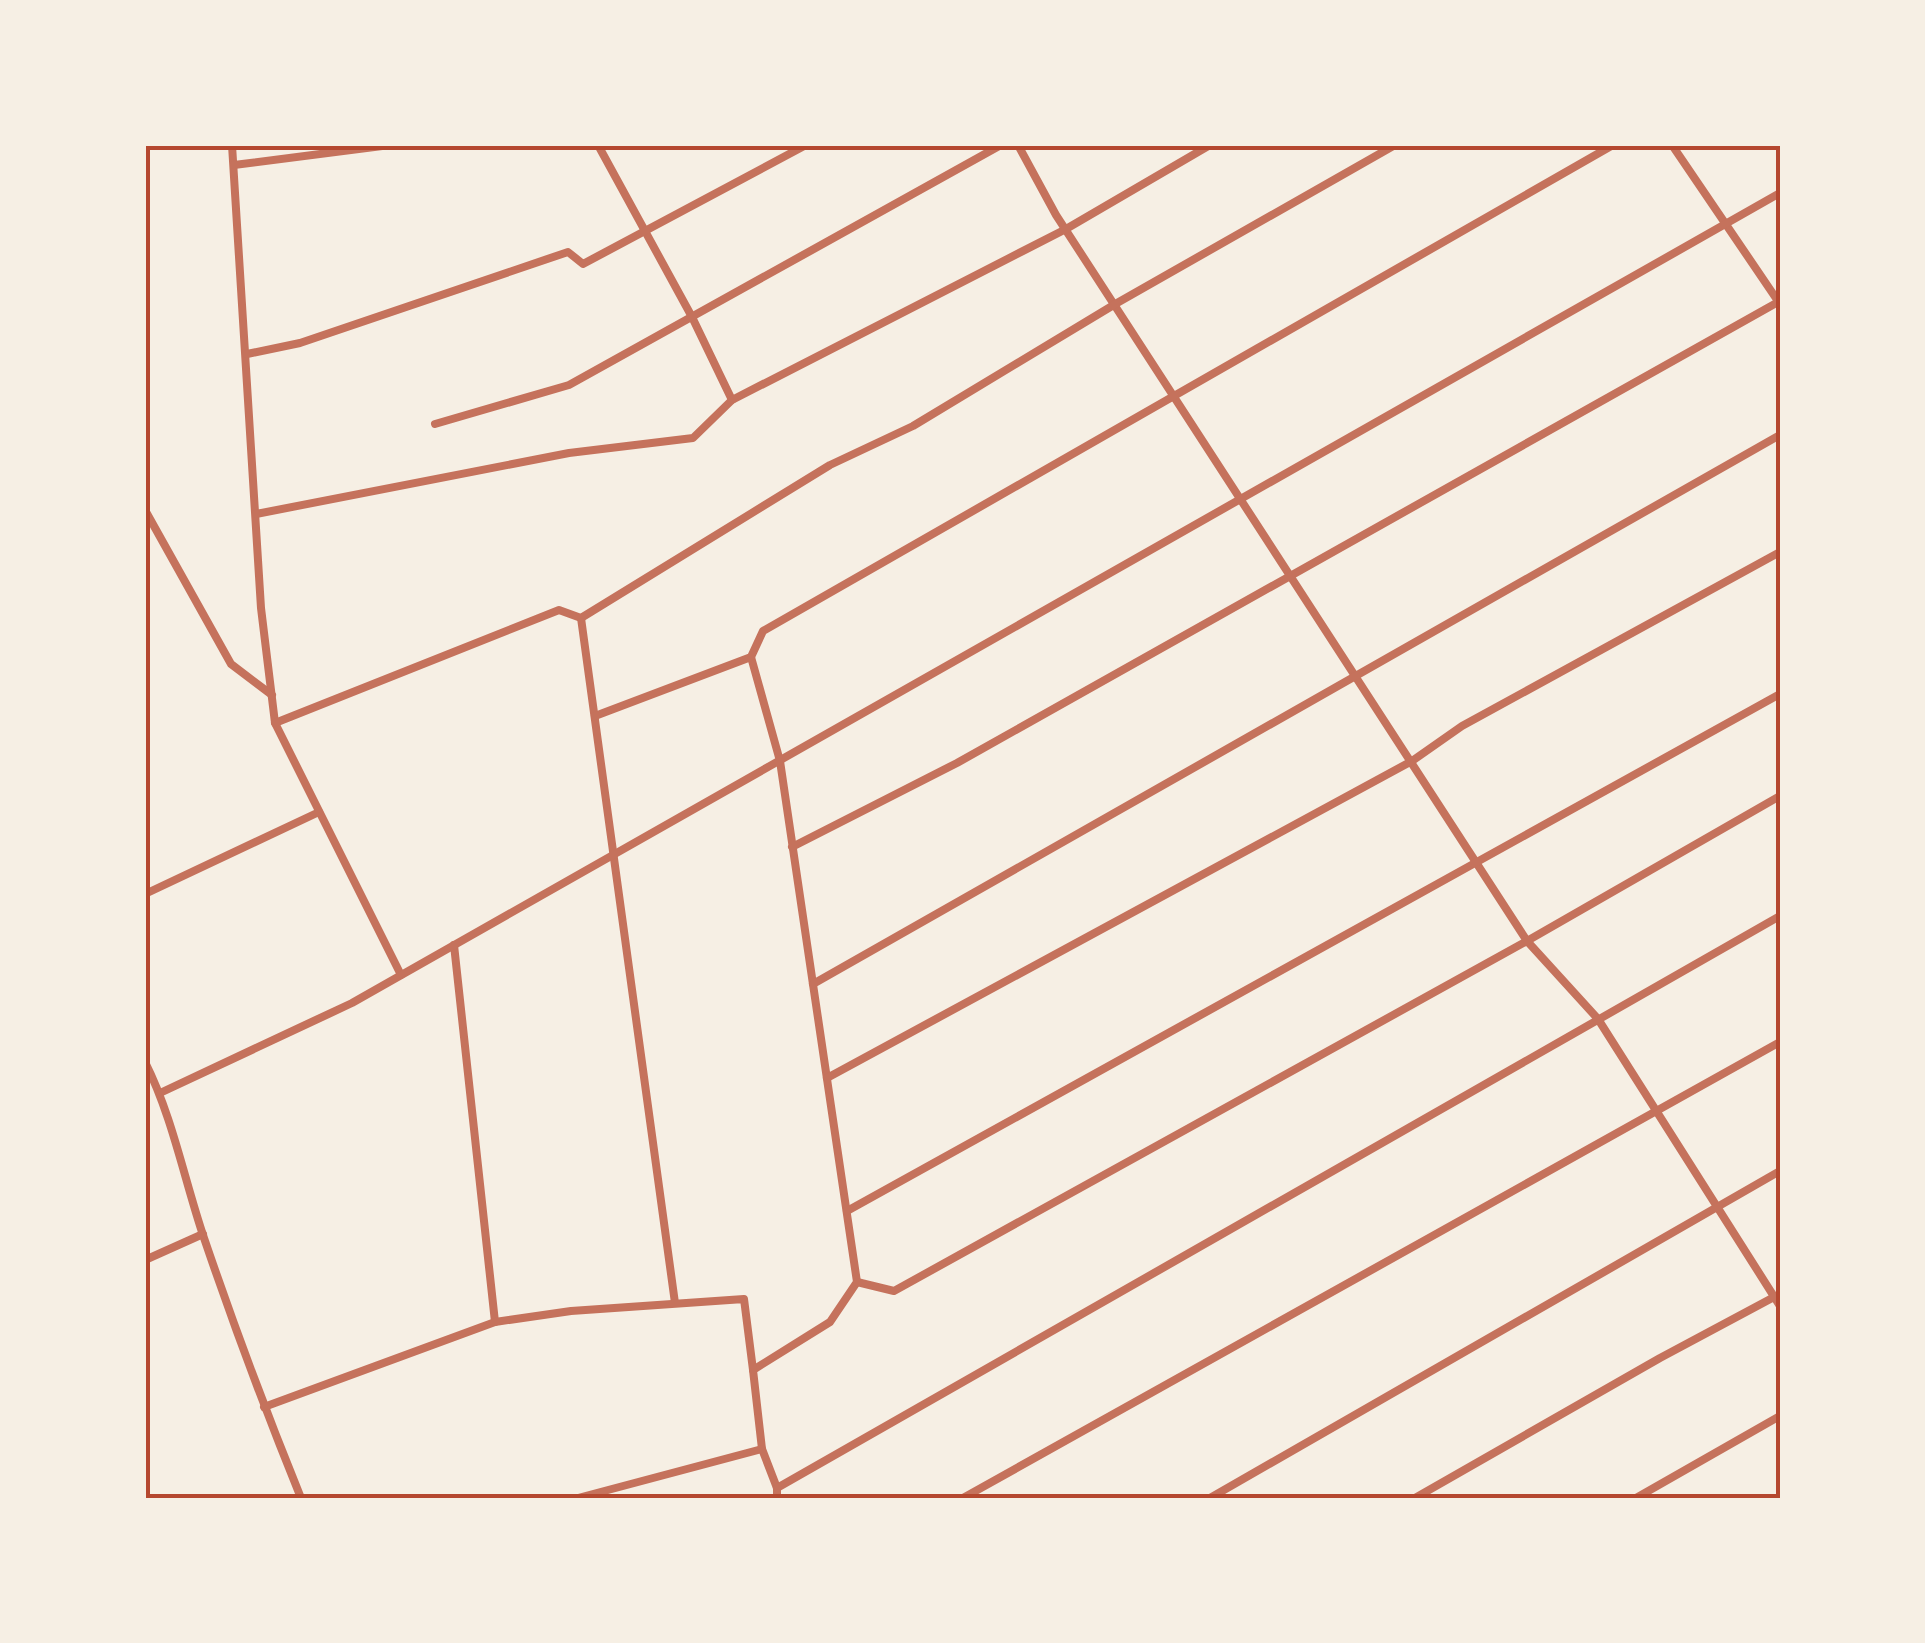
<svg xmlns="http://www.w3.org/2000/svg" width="1925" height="1643" viewBox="0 0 1925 1643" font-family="Inter,sans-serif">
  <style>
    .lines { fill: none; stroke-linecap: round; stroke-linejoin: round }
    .minor { stroke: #c5725c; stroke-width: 8 }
    .neatline { fill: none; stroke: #b5482f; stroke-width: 4 }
  </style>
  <rect width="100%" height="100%" fill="#f6efe4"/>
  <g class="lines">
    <g class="minor">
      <polyline points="232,145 261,608 275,723 401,975"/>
      <polyline points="598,145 692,317 732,400"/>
      <polyline points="1018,145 1056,215 1527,941 1598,1019 1780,1306"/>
      <polyline points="1672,145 1780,304"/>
      <polyline points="234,165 390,145"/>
      <polyline points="247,354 300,343 568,252 583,264 806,145"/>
      <polyline points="435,424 569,385 1001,145"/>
      <polyline points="145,510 231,664 272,695"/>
      <polyline points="256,514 569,453 693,438 732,400 1066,229 1210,145"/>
      <polyline points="581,618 675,1303"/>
      <polyline points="751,657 780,761 857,1282 830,1322 753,1370 762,1449 777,1488 777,1498"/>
      <polyline points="595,716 751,657 763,631 1613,145"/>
      <polyline points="275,723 559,610 581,618 830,465 913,426 1117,303 1395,145"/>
      <polyline points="792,847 957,763 1780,301"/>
      <polyline points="145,894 319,812"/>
      <polyline points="454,945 495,1322"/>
      <polyline points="813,984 1780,435"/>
      <path d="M145,1062C173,1118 184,1179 204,1238C234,1326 266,1412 301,1498"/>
      <polyline points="827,1078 1412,761 1462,726 1780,552"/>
      <polyline points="160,1093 352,1003 1780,193"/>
      <polyline points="847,1211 1780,694"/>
      <polyline points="145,1260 203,1234"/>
      <polyline points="857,1282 894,1291 1527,941 1780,796"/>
      <polyline points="264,1407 495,1322 571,1311 744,1299 753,1370"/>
      <polyline points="777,1488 1780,916"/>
      <polyline points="578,1498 762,1449"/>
      <polyline points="963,1498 1780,1042"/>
      <polyline points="1210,1498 1780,1171"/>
      <polyline points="1415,1498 1660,1358 1776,1296"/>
      <polyline points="1636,1498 1780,1416"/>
    </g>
  </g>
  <rect width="1925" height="1643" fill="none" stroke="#f6efe4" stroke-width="295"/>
  <rect x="148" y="148" width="1630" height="1348" class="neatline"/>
</svg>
